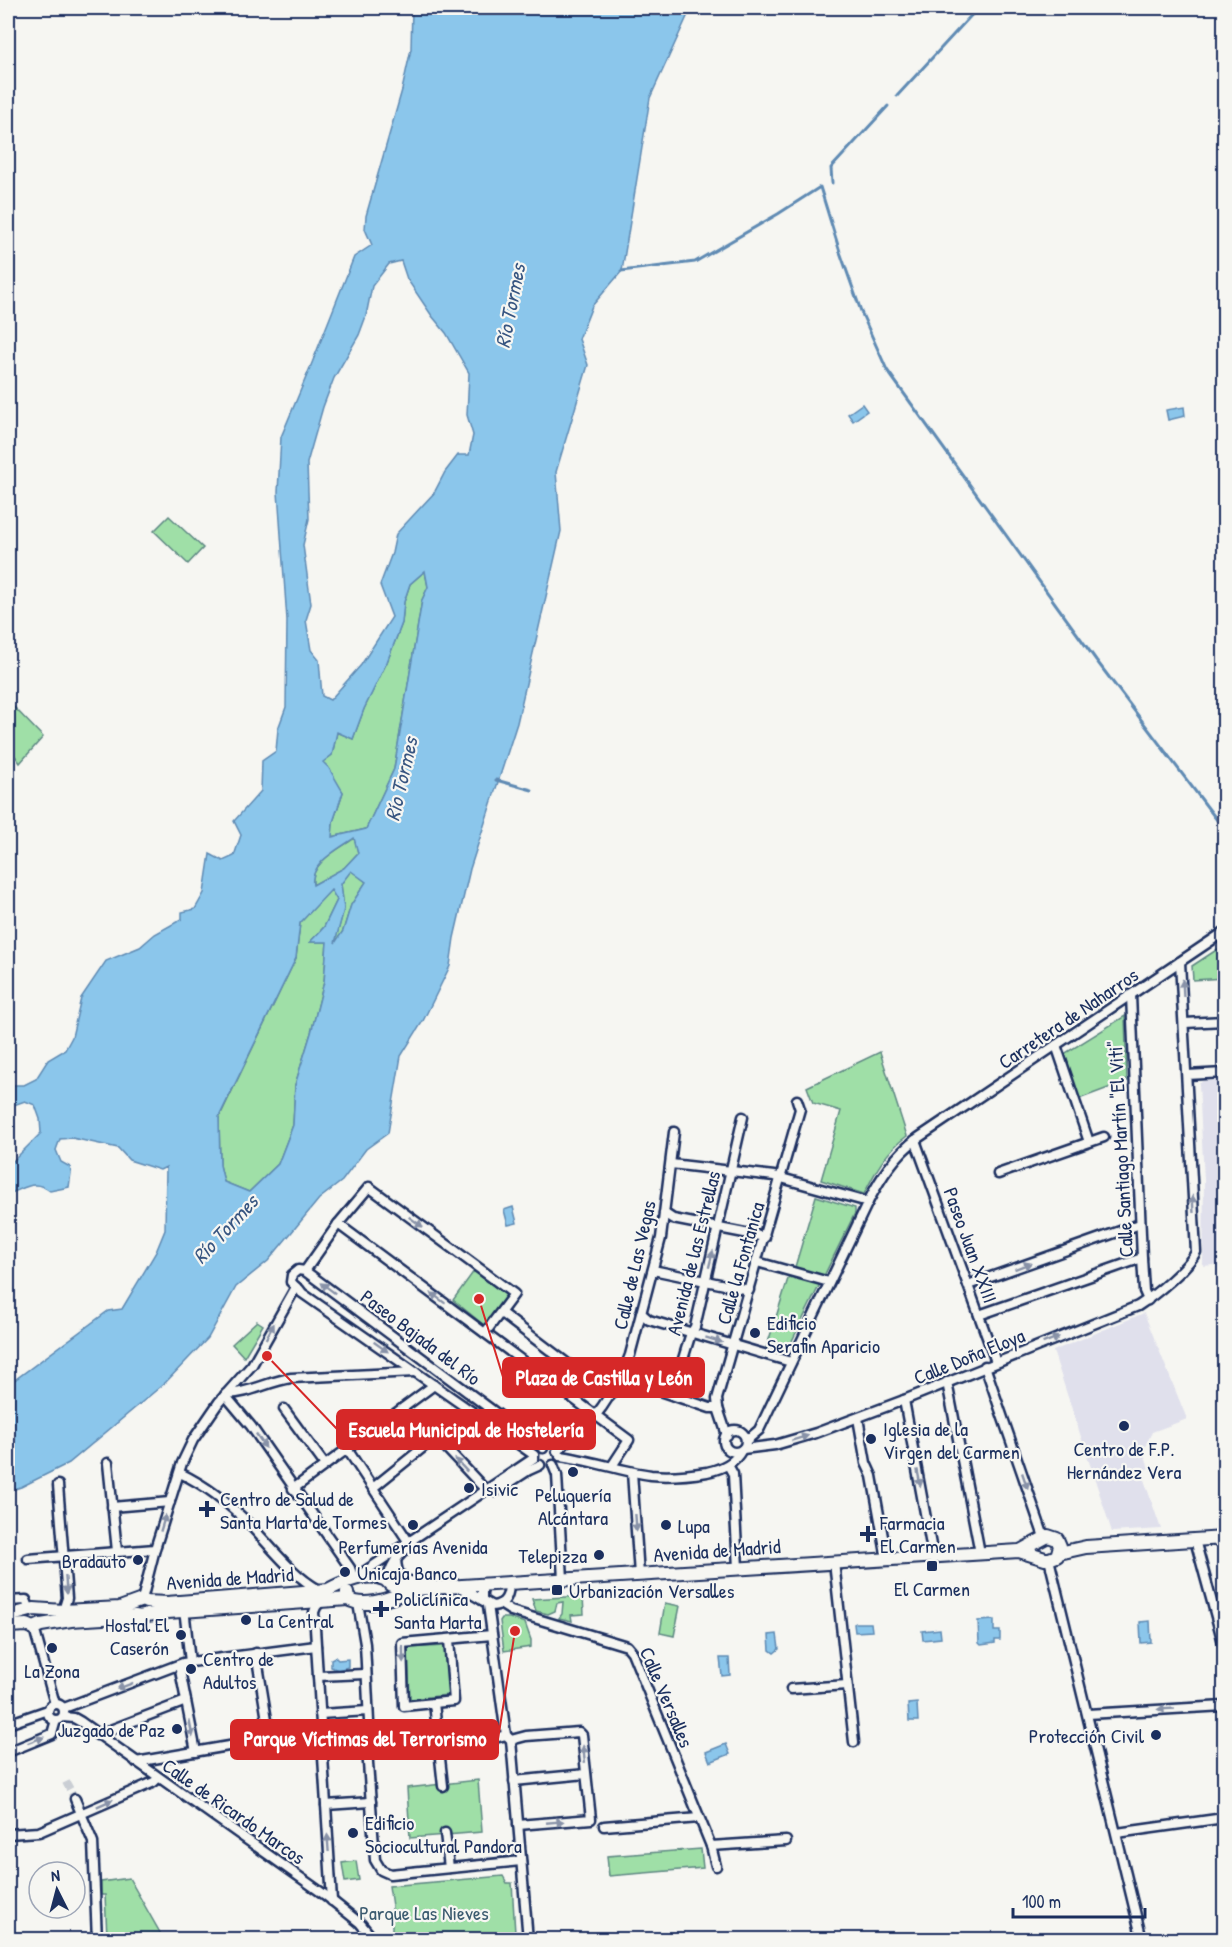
<svg xmlns="http://www.w3.org/2000/svg" width="1232" height="1947" viewBox="0 0 1232 1947" font-family="'Patrick Hand',sans-serif">
  <style>
    .built { fill: #e0e0ec }
    .green { fill: #9fdfa7; stroke: #5d8782; stroke-width: 1.5 }
    .water { fill: #8bc6eb; stroke: #5e8ab3; stroke-width: 1.5; fill-rule: evenodd }
    .lines { fill: none; stroke-linecap: round; stroke-linejoin: round }
    .stream { stroke: #5e8ab3; stroke-width: 3 }
    .minor-tunnel { stroke: #caced4; stroke-width: 8; stroke-dasharray: 8 4; stroke-linecap: butt }
    .minor-casing { stroke: #1b2f5e; stroke-width: 13 }
    .highway-casing { stroke: #1b2f5e; stroke-width: 16 }
    .minor { stroke: #f6f6f2; stroke-width: 8 }
    .highway { stroke: #f6f6f2; stroke-width: 12 }
    .oneway { fill: #8892a8 }
    .poi-dot { fill: #1b2f5e; stroke: #f6f6f2; stroke-width: 2 }
    .labels { text-anchor: middle; dominant-baseline: central; stroke-width: 4.5; stroke-linejoin: round; paint-order: stroke }
    .street-label { font-size: 20px; fill: #1b2f5e; stroke: #f6f6f2 }
    .poi-label { font-size: 20px; fill: #1b2f5e; stroke: #f6f6f2; text-anchor: start }
    .park-label { font-size: 20px; fill: #3c5b70; stroke: #f6f6f2 }
    .water-label { font-size: 21px; font-style: italic; fill: #375581; stroke: #f6f6f2 }
    .leader { fill: none; stroke: #d62828; stroke-width: 2 }
    .callout-dot { fill: #d62828; stroke: #f6f6f2; stroke-width: 2 }
    .callout { fill: #d62828; stroke: #d62828; stroke-width: 2 }
    .callout-label { font-size: 21px; text-anchor: middle; font-weight: bold; fill: #fff }
  </style>
  <rect width="100%" height="100%" fill="#f6f6f2"/>
  <filter id="ink" filterUnits="userSpaceOnUse"><feTurbulence type="fractalNoise" baseFrequency=".0167" numOctaves="2"/><feDisplacementMap in="SourceGraphic" scale="12" xChannelSelector="R" yChannelSelector="G"/><feConvolveMatrix kernelMatrix="1 2 1 2 8 2 1 2 1" color-interpolation-filters="sRGB"/></filter>
  <g filter="url(#ink)">
    <g class="built">
      <polygon points="1224,1080 1224,1264 1203,1266 1204,1180 1199,1084 1203,1081"/>
      <polygon points="1144,1313 1187,1419 1152,1432 1143,1451 1149,1468 1141,1471 1161,1529 1112,1532 1053,1351"/>
    </g>
    <g class="green">
      <polygon points="169,516 203,548 188,564 154,531"/>
      <polygon points="425,571 428,587 422,600 394,769 366,829 332,837 333,822 343,792 322,762 332,755 337,732 353,739 364,709 387,662 402,623 404,602 410,584"/>
      <polygon points="14,707 43,737 20,763 8,746 8,714"/>
      <path d="M355,838L358,853L344,868L313,885C309,863 339,849 355,838Z"/>
      <polygon points="351,870 366,882 351,905 343,931 334,945 344,909 341,884"/>
      <polygon points="331,889 337,900 324,927 310,942 327,942 324,982 311,1033 295,1085 293,1125 278,1164 249,1192 224,1182 220,1165 219,1118 296,958 300,923"/>
      <polygon points="1224,945 1224,978 1193,980 1192,966"/>
      <polygon points="1125,1016 1127,1081 1079,1099 1064,1054"/>
      <path d="M880,1052L907,1136C886,1151 875,1172 864,1194L821,1180L841,1111L813,1103L807,1087Z"/>
      <polygon points="816,1196 855,1208 855,1213 786,1353 766,1349 792,1266 795,1267"/>
      <polygon points="474,1271 507,1296 484,1325 453,1300"/>
      <polygon points="257,1321 263,1325 244,1357 232,1344"/>
      <polygon points="583,1596 584,1614 571,1615 572,1621 559,1618 562,1614 563,1602 557,1603 555,1611 548,1614 536,1611 532,1599"/>
      <polygon points="665,1603 680,1606 674,1636 660,1633"/>
      <polygon points="502,1618 509,1618 525,1623 531,1640 531,1647 504,1651 500,1621"/>
      <polygon points="445,1646 448,1695 410,1699 408,1648"/>
      <polygon points="478,1780 482,1832 410,1838 407,1788"/>
      <polygon points="701,1849 703,1868 609,1876 607,1856"/>
      <polygon points="356,1861 359,1880 345,1882 342,1863"/>
      <polygon points="503,1876 507,1883 512,1883 515,1933 492,1936 492,1938 479,1939 392,1939 392,1906 389,1886"/>
      <polygon points="129,1878 163,1938 152,1940 103,1939 103,1937 107,1936 105,1895 101,1895 101,1882"/>
    </g>
    <g class="water">
      <path d="M412,8H691L650,98L622,271L592,306L579,339L588,365L556,472L561,531L517,723L470,869L454,938L450,966L423,1021L401,1056L388,1133L366,1149L342,1181L319,1199L268,1261L236,1287L208,1338L166,1382L69,1463L21,1487L8,1491V1385L108,1311L122,1309L156,1252L165,1230L166,1167L160,1170L129,1160L118,1148L72,1138L60,1139L56,1150L61,1162L70,1167L71,1173L69,1187L50,1191C33,1178 25,1189 8,1194V1166L41,1133L40,1119L35,1105L25,1101L8,1107V1085H24L36,1079L48,1060L65,1050L72,1037L81,998L106,961L140,947L155,934L182,919V912L195,909L204,893L210,854L223,861L234,856L241,835L234,821L261,791L262,761L276,751L278,729L286,707L287,620L278,492L281,437L312,363L354,257L372,245L365,229L366,216L402,90L411,49ZM401,261L407,279L432,316L446,333L469,373L467,415L473,435L469,455H458L445,472L434,493L396,534L392,553L380,585L392,617L361,665L330,700L322,696L319,660L311,650L306,620L311,604L303,545L309,519L307,463L323,407L334,378L359,335L366,316L372,286L389,264ZM425,571L428,587L422,600L394,769L366,829L332,837L333,822L343,792L329,768L323,762L332,755L337,732L353,739L364,709L387,662L402,623L404,602L410,584ZM354,838L358,853L344,868L313,885C309,863 339,849 354,838ZM351,871L366,882L351,905L343,931L335,943L344,909L341,884ZM331,890L337,900L324,927L310,942H327L324,982L311,1033L295,1085L293,1125L278,1164L249,1192L224,1182L220,1165L219,1117L296,958L300,923Z"/>
      <polygon points="862,404 867,411 853,421 848,414"/>
      <polygon points="1184,407 1185,416 1168,420 1166,410"/>
      <polygon points="513,1207 517,1223 508,1225 504,1210"/>
      <polygon points="994,1620 994,1631 1000,1631 1000,1640 995,1640 995,1643 981,1645 979,1643 978,1621"/>
      <polygon points="1150,1621 1151,1642 1141,1643 1140,1622"/>
      <polygon points="856,1623 871,1623 872,1631 855,1632 854,1624"/>
      <polygon points="940,1629 941,1638 923,1640 922,1631"/>
      <polygon points="777,1634 779,1649 774,1653 770,1650 769,1635"/>
      <polygon points="335,1657 338,1660 348,1659 348,1667 338,1670 331,1667 331,1659"/>
      <polygon points="720,1658 729,1658 730,1675 722,1676"/>
      <polygon points="917,1703 918,1721 909,1721 908,1704"/>
      <polygon points="726,1744 730,1754 710,1762 706,1752"/>
    </g>
    <g class="lines">
      <g class="stream">
        <polyline points="897,96 978,8"/>
        <polyline points="832,183 831,168 888,106"/>
        <polyline points="621,271 695,262 778,214 820,187 840,252 862,314 887,370 1096,660 1217,820 1224,828"/>
        <polyline points="496,780 532,790"/>
      </g>
      <polyline class="minor-tunnel" points="66,1782 75,1799"/>
      <g class="minor-casing">
        <g id="minor">
          <polyline points="1131,995 1142,1258 1144,1291 1148,1300"/>
          <polyline points="1185,1023 1224,1021"/>
          <polyline points="1056,1045 1089,1142"/>
          <polyline points="1187,1075 1224,1073"/>
          <polyline points="915,1140 996,1362"/>
          <polyline points="671,1164 774,1176 868,1202"/>
          <polyline points="998,1174 1104,1137"/>
          <polyline points="664,1213 673,1219 765,1237"/>
          <polyline points="338,1224 629,1440 612,1466"/>
          <polyline points="757,1262 829,1282"/>
          <polyline points="653,1270 749,1290"/>
          <polyline points="305,1271 338,1224 369,1187 514,1294 485,1333"/>
          <polyline points="968,1285 1140,1224"/>
          <polyline points="296,1287 291,1282 292,1275 298,1270 305,1271 543,1448"/>
          <polyline points="299,1289 302,1293 534,1455"/>
          <polyline points="501,1313 610,1396"/>
          <polyline points="641,1313 649,1320 791,1362"/>
          <polyline points="979,1315 1142,1258"/>
          <polyline points="985,1366 1044,1537"/>
          <polyline points="621,1378 710,1408 718,1408"/>
          <polyline points="947,1382 980,1553"/>
          <path d="M226,1394C249,1394 269,1381 291,1378L415,1372"/>
          <polyline points="225,1395 251,1426 350,1568 354,1579"/>
          <polyline points="672,1395 691,1333 695,1327 743,1117"/>
          <polyline points="904,1400 933,1556"/>
          <polyline points="284,1409 325,1465"/>
          <polyline points="858,1418 866,1463 872,1476 887,1559"/>
          <circle cx="735" cy="1441" r="11"/>
          <polyline points="727,1435 718,1408 717,1399 800,1109 797,1100"/>
          <polyline points="436,1437 480,1484 484,1488 489,1489"/>
          <path d="M746,1441L759,1430L868,1202C881,1177 895,1155 918,1138L1224,932"/>
          <polyline points="347,1449 410,1544"/>
          <path d="M743,1449L775,1445L816,1433L904,1400L1138,1306C1155,1295 1187,1269 1196,1252L1180,962"/>
          <polyline points="557,1451 595,1416 602,1407 621,1378 630,1355 661,1238 674,1132"/>
          <path d="M560,1456C591,1460 620,1471 651,1475C670,1477 689,1475 707,1472C721,1469 734,1464 741,1451"/>
          <polyline points="108,1463 117,1551"/>
          <polyline points="553,1465 557,1475 563,1579"/>
          <polyline points="728,1465 733,1474 738,1568"/>
          <polyline points="632,1472 639,1575"/>
          <path d="M180,1473C207,1486 230,1504 251,1526C272,1548 292,1575 319,1590"/>
          <polyline points="58,1485 67,1598 63,1611"/>
          <polyline points="374,1487 436,1437 472,1412"/>
          <polyline points="293,1489 434,1385"/>
          <polyline points="495,1492 529,1470 540,1465"/>
          <polyline points="112,1507 170,1502"/>
          <polyline points="1195,1540 1224,1646"/>
          <polyline points="28,1559 155,1549"/>
          <path d="M396,1559C397,1586 411,1580 431,1584"/>
          <polyline points="1049,1559 1142,1940"/>
          <polyline points="834,1562 854,1742"/>
          <polyline points="355,1578 534,1458"/>
          <path d="M388,1581C389,1564 400,1553 413,1544"/>
          <path d="M482,1584V1600L492,1606C506,1605 509,1595 509,1583"/>
          <polyline points="458,1586 482,1600"/>
          <polyline points="142,1600 155,1549 182,1463 193,1440 219,1402 252,1365 296,1287"/>
          <polyline points="322,1600 316,1607 314,1612 332,1901"/>
          <polyline points="8,1601 26,1600 30,1610"/>
          <polyline points="358,1603 365,1644 370,1741 367,1749 375,1860 381,1870 390,1874 521,1861"/>
          <polyline points="500,1604 511,1611 627,1646 632,1652 711,1846 716,1866"/>
          <polyline points="488,1605 506,1735 511,1740 528,1940"/>
          <polyline points="182,1611 185,1617 190,1662"/>
          <polyline points="34,1628 55,1704"/>
          <polyline points="449,1640 454,1701 404,1706 402,1643 492,1635"/>
          <polyline points="256,1653 270,1738"/>
          <polyline points="179,1665 196,1752"/>
          <polyline points="318,1676 365,1674"/>
          <polyline points="791,1689 847,1685"/>
          <polyline points="434,1703 443,1786"/>
          <circle cx="56" cy="1712" r="8"/>
          <polyline points="64,1708 183,1663 316,1646"/>
          <polyline points="320,1714 368,1711"/>
          <polyline points="1088,1714 1224,1706"/>
          <polyline points="63,1717 74,1718 81,1722 325,1895 360,1923 374,1940"/>
          <polyline points="8,1724 48,1710"/>
          <polyline points="97,1735 186,1701"/>
          <polyline points="511,1740 526,1736 579,1732 582,1735 591,1819 518,1825"/>
          <polyline points="8,1752 52,1734 56,1720"/>
          <polyline points="323,1752 438,1744 495,1738 506,1735"/>
          <polyline points="136,1762 321,1730"/>
          <polyline points="514,1781 586,1774"/>
          <polyline points="75,1799 93,1842 97,1940"/>
          <polyline points="326,1805 371,1802"/>
          <polyline points="604,1826 699,1818"/>
          <polyline points="445,1833 449,1868"/>
          <polyline points="1117,1833 1224,1818"/>
          <polyline points="8,1834 39,1832 154,1782 158,1778"/>
          <polyline points="711,1846 786,1841"/>
        </g>
      </g>
      <g class="highway-casing">
        <g id="highway">
          <polyline points="1059,1553 1086,1547 1224,1538"/>
          <path d="M347,1593L348,1599C367,1610 394,1596 413,1590"/>
          <path d="M8,1616L34,1609L63,1611L120,1608L142,1600L146,1602L167,1603L328,1590C343,1582 367,1572 384,1579C387,1580 388,1583 391,1585C397,1588 408,1588 415,1589L1019,1551L1045,1559H1049L1057,1556L1060,1546L1057,1539L1048,1536L1022,1550"/>
          <polyline points="8,1626 27,1625 34,1628 41,1625 71,1620 135,1616 141,1617 147,1615 168,1612 348,1599"/>
        </g>
      </g>
      <use href="#minor" class="minor"/>
      <use href="#highway" class="highway"/>
    </g>
    <defs><path id="oneway-solid" d="M-6-.8H1V-3.2L6.5 0L1 3.2V.8H-6Z" transform="scale(1.5)"/></defs>
    <g class="oneway">
      <use href="#oneway-solid" transform="translate(1183 988) rotate(-93)"/>
      <use href="#oneway-solid" transform="translate(1193 1204) rotate(-93)"/>
      <use href="#oneway-solid" transform="translate(416 1222) rotate(36)"/>
      <use href="#oneway-solid" transform="translate(711 1259) rotate(-76)"/>
      <use href="#oneway-solid" transform="translate(1023 1266) rotate(-20)"/>
      <use href="#oneway-solid" transform="translate(328 1288) rotate(-143)"/>
      <use href="#oneway-solid" transform="translate(438 1298) rotate(-143)"/>
      <use href="#oneway-solid" transform="translate(270 1331) rotate(-62)"/>
      <use href="#oneway-solid" transform="translate(714 1340) rotate(17)"/>
      <use href="#oneway-solid" transform="translate(1051 1340) rotate(-21)"/>
      <use href="#oneway-solid" transform="translate(381 1347) rotate(35)"/>
      <use href="#oneway-solid" transform="translate(800 1438) rotate(-17)"/>
      <use href="#oneway-solid" transform="translate(261 1441) rotate(56)"/>
      <use href="#oneway-solid" transform="translate(461 1465) rotate(-133)"/>
      <use href="#oneway-solid" transform="translate(919 1478) rotate(79)"/>
      <use href="#oneway-solid" transform="translate(1025 1481) rotate(71)"/>
      <use href="#oneway-solid" transform="translate(163 1523) rotate(-73)"/>
      <use href="#oneway-solid" transform="translate(636 1523) rotate(86)"/>
      <use href="#oneway-solid" transform="translate(66 1585) rotate(86)"/>
      <use href="#oneway-solid" transform="translate(403 1654) rotate(89)"/>
      <use href="#oneway-solid" transform="translate(125 1686) rotate(159)"/>
      <use href="#oneway-solid" transform="translate(1166 1709) rotate(177)"/>
      <use href="#oneway-solid" transform="translate(191 1729) rotate(79)"/>
      <use href="#oneway-solid" transform="translate(36 1740) rotate(-20)"/>
      <use href="#oneway-solid" transform="translate(584 1754) rotate(-96)"/>
      <use href="#oneway-solid" transform="translate(105 1803) rotate(-24)"/>
      <use href="#oneway-solid" transform="translate(555 1822) rotate(-5)"/>
      <use href="#oneway-solid" transform="translate(328 1843) rotate(-94)"/>
    </g>
  </g>
  <g class="poi-dot">
    <circle cx="755" cy="1333" r="6"/>
    <circle cx="1124" cy="1426" r="6"/>
    <circle cx="871" cy="1439" r="6"/>
    <circle cx="573" cy="1472" r="6"/>
    <circle cx="469" cy="1488" r="6"/>
    <path d="M204 1500h6v6h6v6h-6v6h-6v-6h-6v-6h6z"/>
    <circle cx="413" cy="1525" r="6"/>
    <circle cx="666" cy="1525" r="6"/>
    <path d="M865 1525h6v6h6v6h-6v6h-6v-6h-6v-6h6z"/>
    <circle cx="599" cy="1555" r="6"/>
    <circle cx="138" cy="1560" r="6"/>
    <rect x="926" y="1560" width="12" height="12" rx="3"/>
    <circle cx="345" cy="1572" r="6"/>
    <rect x="551" y="1584" width="12" height="12" rx="3"/>
    <path d="M378 1600h6v6h6v6h-6v6h-6v-6h-6v-6h6z"/>
    <circle cx="246" cy="1620" r="6"/>
    <circle cx="181" cy="1635" r="6"/>
    <circle cx="52" cy="1648" r="6"/>
    <circle cx="191" cy="1669" r="6"/>
    <circle cx="177" cy="1729" r="6"/>
    <circle cx="1156" cy="1735" r="6"/>
    <circle cx="353" cy="1833" r="6"/>
  </g>
  <g class="labels">
    <g class="street-label">
      <text transform="translate(1068 1018) rotate(-34)">Carretera de Naharros</text>
      <text transform="translate(1120 1149) rotate(-93)">Calle Santiago Martín "El Viti"</text>
      <text transform="translate(971 1245) rotate(70)">Paseo Juan XXIII</text>
      <text transform="translate(693 1253) rotate(-76)">Avenida de las Estrellas</text>
      <text transform="translate(740 1263) rotate(-74)">Calle la Fontanica</text>
      <text transform="translate(634 1265) rotate(-77)">Calle de Las Vegas</text>
      <text transform="translate(421 1337) rotate(37)">Paseo Bajada del Río</text>
      <text transform="translate(969 1356) rotate(-22)">Calle Doña Eloya</text>
      <text transform="translate(717 1550) rotate(-4)">Avenida de Madrid</text>
      <text transform="translate(230 1578) rotate(-4)">Avenida de Madrid</text>
      <text transform="translate(667 1697) rotate(67)">Calle Versalles</text>
      <text transform="translate(234 1811) rotate(35)">Calle de Ricardo Marcos</text>
    </g>
    <g class="poi-label">
      <text x="767" y="1322">Edificio<tspan x="767" dy="23">Serafin Aparicio</tspan></text>
      <text x="883" y="1428">Iglesia de la<tspan x="883" dy="23">Virgen del Carmen</tspan></text>
      <text x="1124" y="1448" text-anchor="middle">Centro de F.P.<tspan x="1124" dy="23">Hernández Vera</tspan></text>
      <text x="481" y="1488">Isivic</text>
      <text x="573" y="1494" text-anchor="middle">Peluquería<tspan x="573" dy="23">Alcántara</tspan></text>
      <text x="220" y="1498">Centro de Salud de<tspan x="220" dy="23">Santa Marta de Tormes</tspan></text>
      <text x="880" y="1522">Farmacia<tspan x="880" dy="23">El Carmen</tspan></text>
      <text x="678" y="1525">Lupa</text>
      <text x="413" y="1546" text-anchor="middle">Perfumerías Avenida</text>
      <text x="587" y="1555" text-anchor="end">Telepizza</text>
      <text x="126" y="1560" text-anchor="end">Bradauto</text>
      <text x="357" y="1572">Unicaja Banco</text>
      <text x="932" y="1588" text-anchor="middle">El Carmen</text>
      <text x="569" y="1590">Urbanización Versalles</text>
      <text x="394" y="1598">Policlínica<tspan x="394" dy="23">Santa Marta</tspan></text>
      <text x="258" y="1620">La Central</text>
      <text x="169" y="1624" text-anchor="end">Hostal El<tspan x="169" dy="23">Caserón</tspan></text>
      <text x="203" y="1658">Centro de<tspan x="203" dy="23">Adultos</tspan></text>
      <text x="52" y="1670" text-anchor="middle">La Zona</text>
      <text x="165" y="1729" text-anchor="end">Juzgado de Paz</text>
      <text x="1144" y="1735" text-anchor="end">Protección Civil</text>
      <text x="365" y="1822">Edificio<tspan x="365" dy="23">Sociocultural Pandora</tspan></text>
    </g>
    <g class="park-label">
      <text x="424" y="1912">Parque Las Nieves</text>
    </g>
    <g class="water-label">
      <text transform="translate(510 306) rotate(-79)">Río Tormes</text>
      <text transform="translate(401 779) rotate(-77)">Río Tormes</text>
      <text transform="translate(225 1229) rotate(-47)">Río Tormes</text>
    </g>
  </g>
  <path class="leader" d="M479 1299L503 1377M267 1356L337 1429M515 1631L498 1739"/>
  <g class="callout-dot">
    <circle cx="479" cy="1299" r="6"/>
    <circle cx="267" cy="1356" r="6"/>
    <circle cx="515" cy="1631" r="6"/>
  </g>
  <g class="callout">
    <rect x="503" y="1358" width="201" height="39" rx="6"/>
    <rect x="337" y="1410" width="258" height="39" rx="6"/>
    <rect x="231" y="1720" width="267" height="39" rx="6"/>
  </g>
  <g class="callout-label">
    <text x="604" y="1385">Plaza de Castilla y León</text>
    <text x="466" y="1437">Escuela Municipal de Hostelería</text>
    <text x="365" y="1746">Parque Víctimas del Terrorismo</text>
  </g>
  <rect width="1232" height="1947" fill="none" stroke="#f6f6f2" stroke-width="30"/>
  <rect x="15" y="15" width="1202" height="1917" fill="none" stroke="#1b2f5e" stroke-width="2" filter="url(#ink)"/>
  <g transform="translate(57 1890) rotate(354)"><circle r="28" fill="#f6f6f2" stroke="#9ea6b7" stroke-width="1.5"/>
  <path d="M0-4.5L10 22L0 15L-10 22Z" fill="#1b2f5e"/>
  <text y="-9" font-size="16" font-weight="bold" text-anchor="middle" fill="#1b2f5e">N</text>
  </g>
  <path d="M1013 1908v9h132v-9" fill="none" stroke="#1b2f5e" stroke-width="3"/>
  <text x="1022" y="1908" font-size="18" fill="#1b2f5e" stroke="#f6f6f2" stroke-width="4.5" paint-order="stroke">100 m</text>
</svg>
